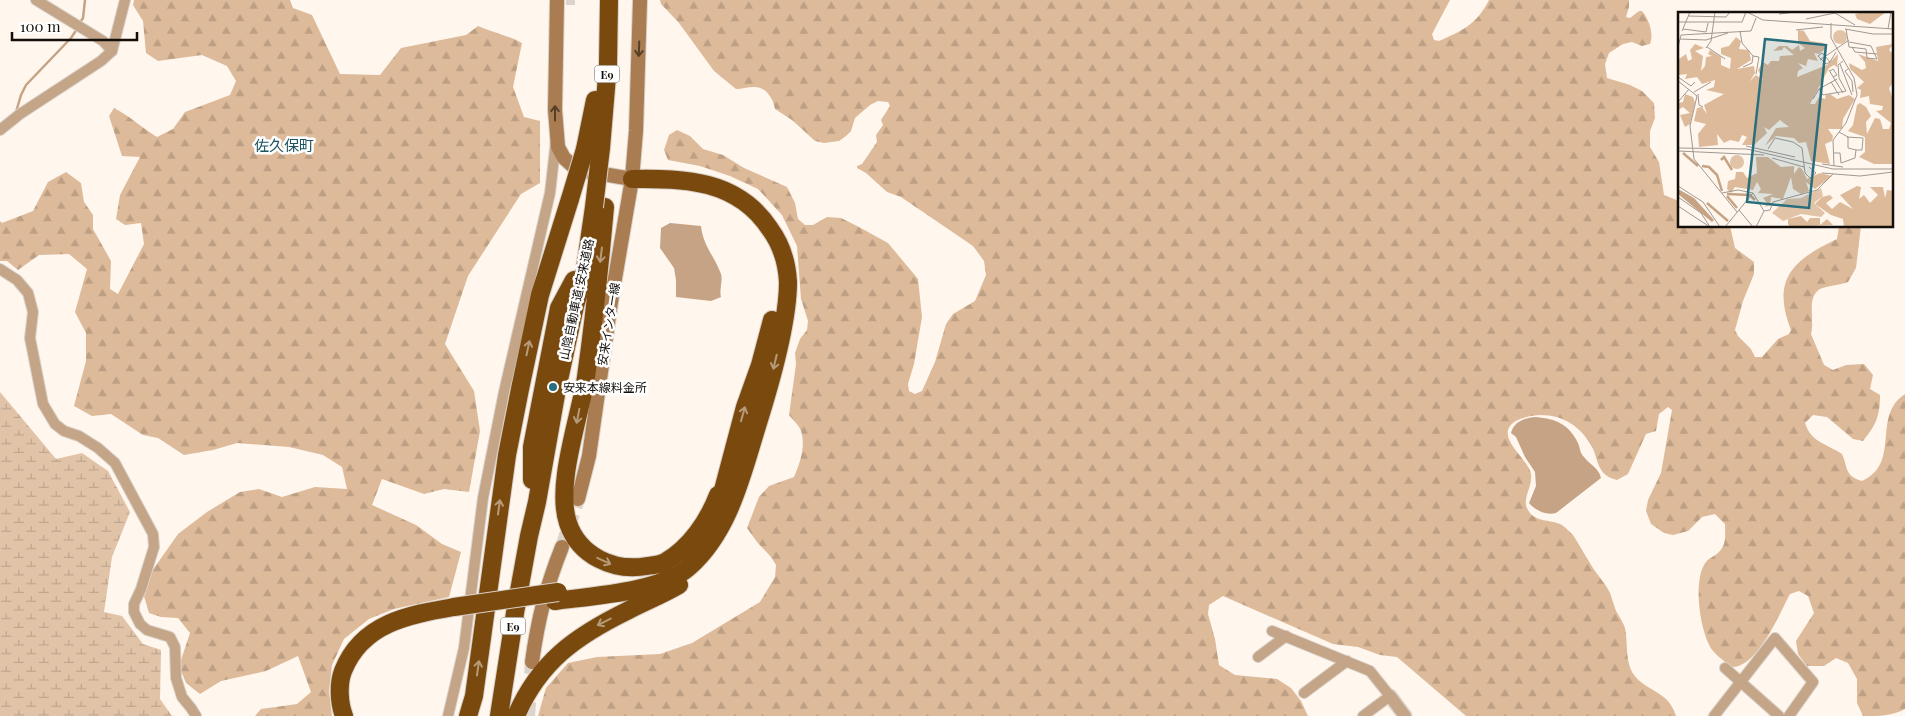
<svg xmlns="http://www.w3.org/2000/svg" width="1905" height="716" viewBox="0 0 1905 716" font-family="'Playfair Display','Noto Sans JP',serif">
  <style>
    .forest { fill: url(#forest-firs) }
    .wetland { fill: url(#wetland-marsh) }
    .water { fill: #c5a384 }
    .lines { fill: none; stroke-linecap: round; stroke-linejoin: round }
    .stream { stroke: #c5a384; stroke-width: 2.5 }
    .minor-tunnel { stroke: #dbd3cc; stroke-width: 10; stroke-dasharray: 10 5; stroke-linecap: butt }
    .secondary-tunnel { stroke: #dbd3cc; stroke-width: 14; stroke-dasharray: 14 7; stroke-linecap: butt }
    .minor-casing { stroke: #d9d1c9; stroke-width: 12 }
    .tertiary-casing { stroke: #d9d1c9; stroke-width: 15 }
    .secondary-casing { stroke: #d9d1c9; stroke-width: 16 }
    .motorway-casing { stroke: #d9d1c9; stroke-width: 20 }
    .minor { stroke: #c4a588; stroke-width: 10 }
    .tertiary { stroke: #c4a588; stroke-width: 12 }
    .secondary { stroke: #a97c51; stroke-width: 14 }
    .motorway { stroke: #7a490e; stroke-width: 18 }
    .motorway-bridge-casing { stroke: #d9d1c9; stroke-width: 20; stroke-linecap: butt }
    .motorway-bridge { stroke: #7a490e; stroke-width: 18 }
    .oneway { stroke: #563f29 }
    .oneway2 { stroke: #b69b7a }
    .poi-dot { fill: #296e7d; stroke: #fff; stroke-width: 2 }
    .labels { text-anchor: middle; dominant-baseline: central; stroke-width: 5; stroke-linejoin: round; paint-order: stroke }
    .shield { fill: #fff; stroke: #595653; stroke-width: 1 }
    .shield-label { font-size: 11px; font-weight: bold; fill: #120e09 }
    .street-label { font-size: 12px; fill: #120e09; stroke: #fff }
    .poi-label { font-size: 12px; fill: #120e09; stroke: #fff; text-anchor: start }
    .quarter-label { font-size: 15px; fill: #1b535f; stroke: #fff }
    .inset-river { fill: none; stroke: #c5a384; stroke-width: 2.5 }
    .inset-road { fill: none; stroke: #a09992; stroke-width: 1 }
    .view { fill: #296e7d; fill-opacity: 0.15; stroke: #296e7d; stroke-width: 2.5 }
    .inset-edge { fill: none; stroke: #120e09; stroke-width: 2.5 }
  </style>
  <defs>
    <pattern id="forest-firs" width="22" height="20" patternUnits="userSpaceOnUse" patternTransform="scale(1.25)"><rect width="22" height="20" fill="#ddba9a"/><path d="M5 1l3.5 6h-7zM16 11l3.5 6h-7z" fill="#bd9f83"/></pattern>
    <pattern id="wetland-marsh" width="20" height="14" patternUnits="userSpaceOnUse" patternTransform="scale(1.25)"><rect width="20" height="14" fill="#e1c3a8"/><path d="M1 5h8M5 5V1M11 12h8M15 12V8" fill="none" stroke="#c0a68f"/></pattern>
  </defs>
  <rect width="100%" height="100%" fill="#fff6ee"/>
  <g class="forest">
    <path d="M134,0H290L293,8L312,15L340,74L380,75L401,48L466,35L478,26C493,33 508,35 522,43L513,87L524,117L540,121V183L521,194L468,276L445,344L474,391L480,431L469,492L444,489L424,494L382,479L372,505L416,525L442,544L461,552L449,597L394,609L369,619L344,639L332,665L329,691L332,716H255L261,709L297,704L311,692L298,656L266,671L221,681L200,694L186,683L179,666L190,633L178,618L161,617L149,613L144,596L152,571L178,534L207,512L240,492L259,489L282,497L315,487L347,489L342,467L323,455L289,447L237,443L213,450L184,455L158,438L143,435L111,414L92,416L74,406L86,361V333L75,312L87,269L69,254L39,255L18,270L7,261H0V221L2,223L33,211L48,182L66,172L81,183L84,202L93,215V229L111,261L110,289L118,294L144,244L141,223L125,225L116,219L120,195L140,157L122,156L109,116L114,108C130,116 142,128 157,137L173,129L185,112L230,95L236,81L227,66L202,55L158,61L146,53L143,21L133,5Z"/>
    <path d="M660,0H1450L1432,34L1434,40L1439,41C1462,31 1477,24 1489,0H1629V7L1626,17L1630,18L1639,11H1642C1649,19 1654,34 1650,44L1642,46L1632,42L1623,44L1609,53L1605,64L1607,78L1630,85L1642,91L1654,103L1655,118L1650,131V147L1659,162L1664,195L1679,201V226H1730L1735,248L1754,262V274L1743,301L1735,330L1738,336L1751,349L1755,357H1762L1778,339L1789,334L1791,330C1771,279 1793,260 1837,239L1839,226H1861L1856,268L1848,282C1840,285 1827,286 1820,289C1806,297 1815,321 1811,334L1824,365L1833,370L1846,365L1864,364L1873,375L1870,389L1880,395C1880,416 1876,425 1863,441L1853,439L1827,417L1813,415L1805,423C1811,442 1825,443 1842,454C1848,467 1844,476 1862,481C1902,463 1871,416 1905,394V709C1893,716 1877,716 1863,716L1857,703V679L1848,663L1836,658L1824,666H1807L1798,654L1796,641L1814,613L1808,596L1799,591L1790,594C1779,614 1757,670 1730,667C1725,661 1718,657 1713,651C1700,635 1692,579 1706,562C1709,558 1715,556 1718,553C1727,545 1725,535 1725,524L1715,514L1702,517L1688,531L1673,535L1664,533L1651,524L1646,511L1648,500L1661,473L1672,410L1668,407L1659,414L1656,431L1646,434L1628,474L1617,480C1614,479 1610,478 1607,476C1598,470 1597,458 1593,449C1586,434 1573,422 1557,417C1544,414 1533,414 1520,419C1488,433 1528,457 1531,474C1533,487 1521,499 1528,510C1535,523 1551,519 1562,525C1565,527 1570,532 1573,535C1580,546 1586,557 1593,568C1598,576 1606,584 1610,593C1612,599 1614,605 1616,611C1619,616 1623,622 1625,628C1628,642 1625,659 1632,672C1643,691 1669,690 1676,716H1466L1397,657L1380,655L1358,647L1333,644L1223,596L1209,605L1208,614L1215,639L1219,665L1235,675L1277,679L1291,688L1301,701L1308,716H538L546,688L568,663L597,657L660,654L692,643L760,602L775,577L776,565L771,557L757,542L747,528L759,497L769,486L794,477C800,463 806,446 801,431C799,425 793,420 789,415L796,364L795,353L800,339L807,330L808,321L801,299L797,246L782,215L758,189L730,176L700,166L668,160L664,150L669,135L677,130L690,136L703,149L723,155L744,168L787,187L795,203L798,219L805,225H813L827,217L841,218L859,227L888,243L918,279L922,317L914,364L908,384L909,391L915,394L922,391L935,362L946,324L953,314L975,301L986,275L984,261L973,246L901,197L887,192L866,173L857,168V166L862,164L877,142L876,135L883,125L881,120L890,106L888,102L878,101L870,105L855,118L851,131L846,136L839,141L824,143L815,141L792,120L775,109C773,98 766,86 753,87C747,87 742,89 736,89L714,71L679,23L661,4Z"/>
  </g>
  <polygon class="wetland" points="0,392 56,459 82,453 108,471 130,512 112,557 104,612 122,616 143,644 161,650 160,699 172,716 0,716"/>
  <g class="water">
    <path d="M670,223L701,226C703,246 715,257 721,274C723,281 719,290 721,297L711,301L676,297V280L674,268L660,248L661,228Z"/>
    <path d="M1536,417C1556,419 1569,424 1578,443C1580,448 1580,453 1584,457C1590,465 1599,468 1601,478L1556,513C1546,516 1535,510 1529,503L1536,486L1535,472L1525,457L1516,437L1511,433C1514,421 1525,418 1536,417Z"/>
  </g>
  <g class="lines">
    <g class="stream">
      <polyline points="79,24 83,18 85,0"/>
      <polyline points="16,112 21,95 26,85 71,38 77,29"/>
    </g>
    <polyline class="minor-tunnel" points="566,0 575,0"/>
    <g class="secondary-tunnel">
      <polyline points="562,547 578,499"/>
      <polyline points="528,716 532,662"/>
    </g>
    <g class="minor-casing">
      <g id="minor">
        <polyline points="36,0 103,41 112,51"/>
        <polyline points="0,130 20,114 101,61 112,51 125,0"/>
        <polyline points="0,269 17,280 28,293 33,312 30,338 43,404 55,424 64,431 79,436 98,448 115,463 153,534 154,547 141,589 134,604 134,612 140,624 147,630 170,637 175,647 176,678 182,697 191,708 196,716"/>
        <polyline points="1272,631 1370,671 1390,696 1363,716"/>
        <polyline points="1258,657 1286,636"/>
        <polyline points="1725,668 1779,716"/>
        <polyline points="1304,693 1347,661"/>
        <polyline points="448,716 464,648 483,498 504,392 550,193 556,140"/>
        <polyline points="1714,716 1775,638 1813,682 1789,716"/>
      </g>
    </g>
    <g class="tertiary-casing">
      <polyline id="tertiary" points="1390,696 1405,716"/>
    </g>
    <g class="secondary-casing">
      <g id="secondary">
        <polyline points="557,0 555,110 558,147 564,158 573,166 585,171 632,179"/>
        <polyline points="578,499 589,456 611,302 632,179 636,131 640,0"/>
        <path d="M532,662C538,619 546,587 562,547"/>
      </g>
    </g>
    <g class="motorway-casing">
      <g id="motorway">
        <polyline points="601,148 608,64 609,0"/>
        <polyline points="585,149 595,100"/>
        <path d="M605,207C600,264 594,320 586,377C580,417 555,485 568,523C579,556 614,572 647,566C653,565 660,565 665,562C690,548 708,521 718,495"/>
        <polyline points="532,480 532,447 559,308 574,280"/>
        <polyline points="718,509 745,407 760,365 772,320"/>
        <path d="M555,601C592,596 661,592 689,567C729,532 742,475 757,426C770,385 788,324 788,282C787,263 781,244 770,229C738,180 685,178 632,179"/>
        <path d="M344,716C339,703 338,684 343,671C362,623 408,615 454,607"/>
        <polyline points="468,716 474,696 507,455 520,389 540,295 570,199"/>
        <polyline points="499,716 515,613 529,536 537,502 557,389 575,306 584,276 594,207"/>
        <path d="M516,716C539,662 576,636 627,611C644,602 662,595 679,585"/>
      </g>
    </g>
    <use href="#minor" class="minor"/>
    <use href="#tertiary" class="tertiary"/>
    <use href="#secondary" class="secondary"/>
    <use href="#motorway" class="motorway"/>
    <g class="motorway-bridge-casing">
      <g id="motorway-bridge">
        <polyline points="570,199 585,149"/>
        <polyline points="594,207 601,148"/>
        <polyline points="454,607 558,592"/>
      </g>
    </g>
    <use href="#motorway-bridge" class="motorway-bridge"/>
  </g>
  <defs><path id="oneway-shaft" d="M-6 0H5M1.5-3L5.5 0L1.5 3" fill="none" stroke-width="1.6" stroke-linecap="round" stroke-linejoin="round" transform="scale(1.25)"/></defs>
  <g class="oneway">
    <use href="#oneway-shaft" transform="translate(639 49) rotate(92)"/>
    <use href="#oneway-shaft" transform="translate(555 113) rotate(-90)"/>
  </g>
  <g class="oneway2">
    <use href="#oneway-shaft" transform="translate(601 255) rotate(97)"/>
    <use href="#oneway-shaft" transform="translate(528 348) rotate(-78)"/>
    <use href="#oneway-shaft" transform="translate(775 362) rotate(103)"/>
    <use href="#oneway-shaft" transform="translate(743 414) rotate(-74)"/>
    <use href="#oneway-shaft" transform="translate(578 416) rotate(101)"/>
    <use href="#oneway-shaft" transform="translate(499 507) rotate(-82)"/>
    <use href="#oneway-shaft" transform="translate(604 561) rotate(25)"/>
    <use href="#oneway-shaft" transform="translate(604 622) rotate(153)"/>
    <use href="#oneway-shaft" transform="translate(478 668) rotate(-82)"/>
  </g>
  <circle class="poi-dot" cx="553" cy="387" r="5"/>
  <g class="labels">
    <g class="shield">
      <rect x="594.5" y="65.5" width="25" height="17" rx="4"/>
      <rect x="500.5" y="617.5" width="25" height="17" rx="4"/>
    </g>
    <g class="shield-label">
      <text x="607" y="74">E9</text>
      <text x="513" y="626">E9</text>
    </g>
    <g class="street-label">
      <text transform="translate(576 299) rotate(-78)">山陰自動車道;安来道路</text>
      <text transform="translate(608 324) rotate(-81)">安来インター線</text>
    </g>
    <g class="poi-label">
      <text x="563" y="387">安来本線料金所</text>
    </g>
    <g class="quarter-label">
      <text x="284" y="145">佐久保町</text>
    </g>
  </g>
  <g transform="translate(1678 12)">
    <rect width="215" height="215" fill="#fff6ee"/>
    <path d="M155 25a7 7 0 1 1 14 0a7 7 0 1 1-14 0Z" fill="#e1c3a8"/>
    <path d="M184,0H208L192,12L179,7L177,2ZM120,18L126,19L132,29L145,31L148,36L141,42L136,41L140,49L130,47L128,54L120,51L125,56L120,59L119,65L149,53L160,42L159,55L156,53L151,56L132,92H137L141,85L147,87L148,83L152,82L159,87L171,83L177,87L165,107L164,117H150L155,124L154,129L147,132L152,152L133,149L128,130L121,131L116,126L98,124L87,134L98,116L111,115L102,108L91,118L86,115L89,121L76,133H64L69,125L64,123L61,130L52,128L46,131L39,122L40,133L21,135L20,122L28,112L16,109L19,96L24,95L29,102L26,93L46,82L28,78L36,75L37,68L24,72L19,65L7,67L9,62L1,63V47L8,42L10,49L14,47L12,38L17,32L26,36L17,39L25,44L23,59L27,54L28,45L34,44L30,42L32,38L43,45V53L52,57L53,46L43,42V36L51,34L58,25L63,29L61,37L71,38L73,48L59,57L76,54L77,61L72,69L78,63L85,68L80,58L85,50L90,53L93,49H101L102,44L116,43L106,35L104,38L95,39L101,34H109L114,38L121,33L122,39L127,36L120,31ZM215,32L211,38L215,42V71L211,76L215,88V152H196L181,145L187,140V125L170,119L175,113L179,93L182,91L188,95L193,104L188,110L189,122L197,106L202,107L205,117H211L213,111L198,99L204,98L205,94L192,92L191,84L182,86L183,78L179,76L186,70L172,57L171,51L184,58L188,56L187,50L180,42L200,49L198,35ZM7,82L15,85L17,91L12,112L7,115L2,103L12,101L5,95L0,98V91L5,90ZM78,145H90L103,155L116,154V162L121,155L124,157L129,167L142,161L154,164L137,177L128,170L131,179L123,182L115,177L113,165L105,187L93,185L92,193L87,195L89,191L85,186L95,182L80,181L83,177L79,170L75,178L57,175L53,181L49,177L50,169L57,167L58,160H65L69,166L79,161ZM179,174L183,175L181,187L186,183L192,191L200,183L192,175H205L207,186L209,178L215,179V215H166L165,207L153,203L137,192L144,185L152,183L155,186L148,191L154,197L162,190L175,197L162,183ZM123,204L129,210L132,206H142V213L149,207L155,213L112,215L110,212V207Z" fill="#ddba9a"/>
    <path d="M143,176L145,184L136,191L147,201L143,205L123,202L105,209L94,201L109,187L123,186Z" fill="#e1c3a8"/>
    <path d="M52 150a7 7 0 1 1 14 0a7 7 0 1 1-14 0Z" fill="#e1c3a8"/>
    <path d="M0,177L16,186L36,208L34,210L0,182Z" fill="#c5a384"/>
    <path class="inset-river" d="M5,141L20,154M43,148L46,145L54,158M24,154L31,155L39,163L44,179M49,182L72,183L77,188M49,184L59,196M29,191L50,209"/>
    <path class="inset-road" d="M69,0L85,8L215,17M157,1L177,13M101,2L117,0M10,4L48,5L52,0M128,7L157,1M0,10H64L68,0M153,11V26L176,66L179,83L168,111L155,128L156,154M5,17L28,20L30,11M167,17L195,22H215M168,17L171,35L188,37M210,17L213,0M118,18L145,15M4,19L12,0M62,19L64,31L75,44L74,51L65,55M2,27L28,28L50,21M171,30L193,34L199,47L189,46L188,37M0,35L3,23L73,19L78,6M29,35L47,47M174,35L177,40L199,42M28,36L33,29L37,0M75,44L81,45L78,62M147,44L144,41L140,44L148,52L152,50M147,44L152,50L158,40M142,48L171,28M162,52L174,83M170,57L167,59L174,69L175,80M151,58L165,81M152,59L155,57L159,63L155,65M0,65L13,74L17,70M0,69L19,84L12,114L16,147L59,200M153,70L161,83M141,77L159,67M16,80L33,70M20,82L21,93L25,95M135,87L141,77L145,83L168,79L161,66L160,53L165,49M0,90L11,77M169,125L185,126L184,138H178M68,134L117,145M0,136L69,137L155,157H215M90,137L97,126L115,130L124,136L127,161L132,166L138,161L131,155M0,139L86,143M156,141H162L163,151L177,146L178,138L170,136V125L161,120M94,146L126,155M144,152L165,155M144,161L182,164L215,160M0,174L25,190L42,215M44,181L60,178L75,181L86,199L78,215M0,185L23,201L32,215M0,194L32,215M61,198L75,181M86,199L92,198L95,190L139,178L155,162M47,215L61,198L75,215"/>
    <path class="view" d="M87,27L148,33L131,196L69,190Z"/>
    <rect width="215" height="215" class="inset-edge"/>
  </g>
  <path d="M12 32v8h125v-8" fill="none" stroke="#120e09" stroke-width="2.5"/>
  <text x="20" y="32" font-size="15" fill="#120e09" stroke="#ffffff" stroke-width="4" paint-order="stroke">100 m</text>
</svg>
